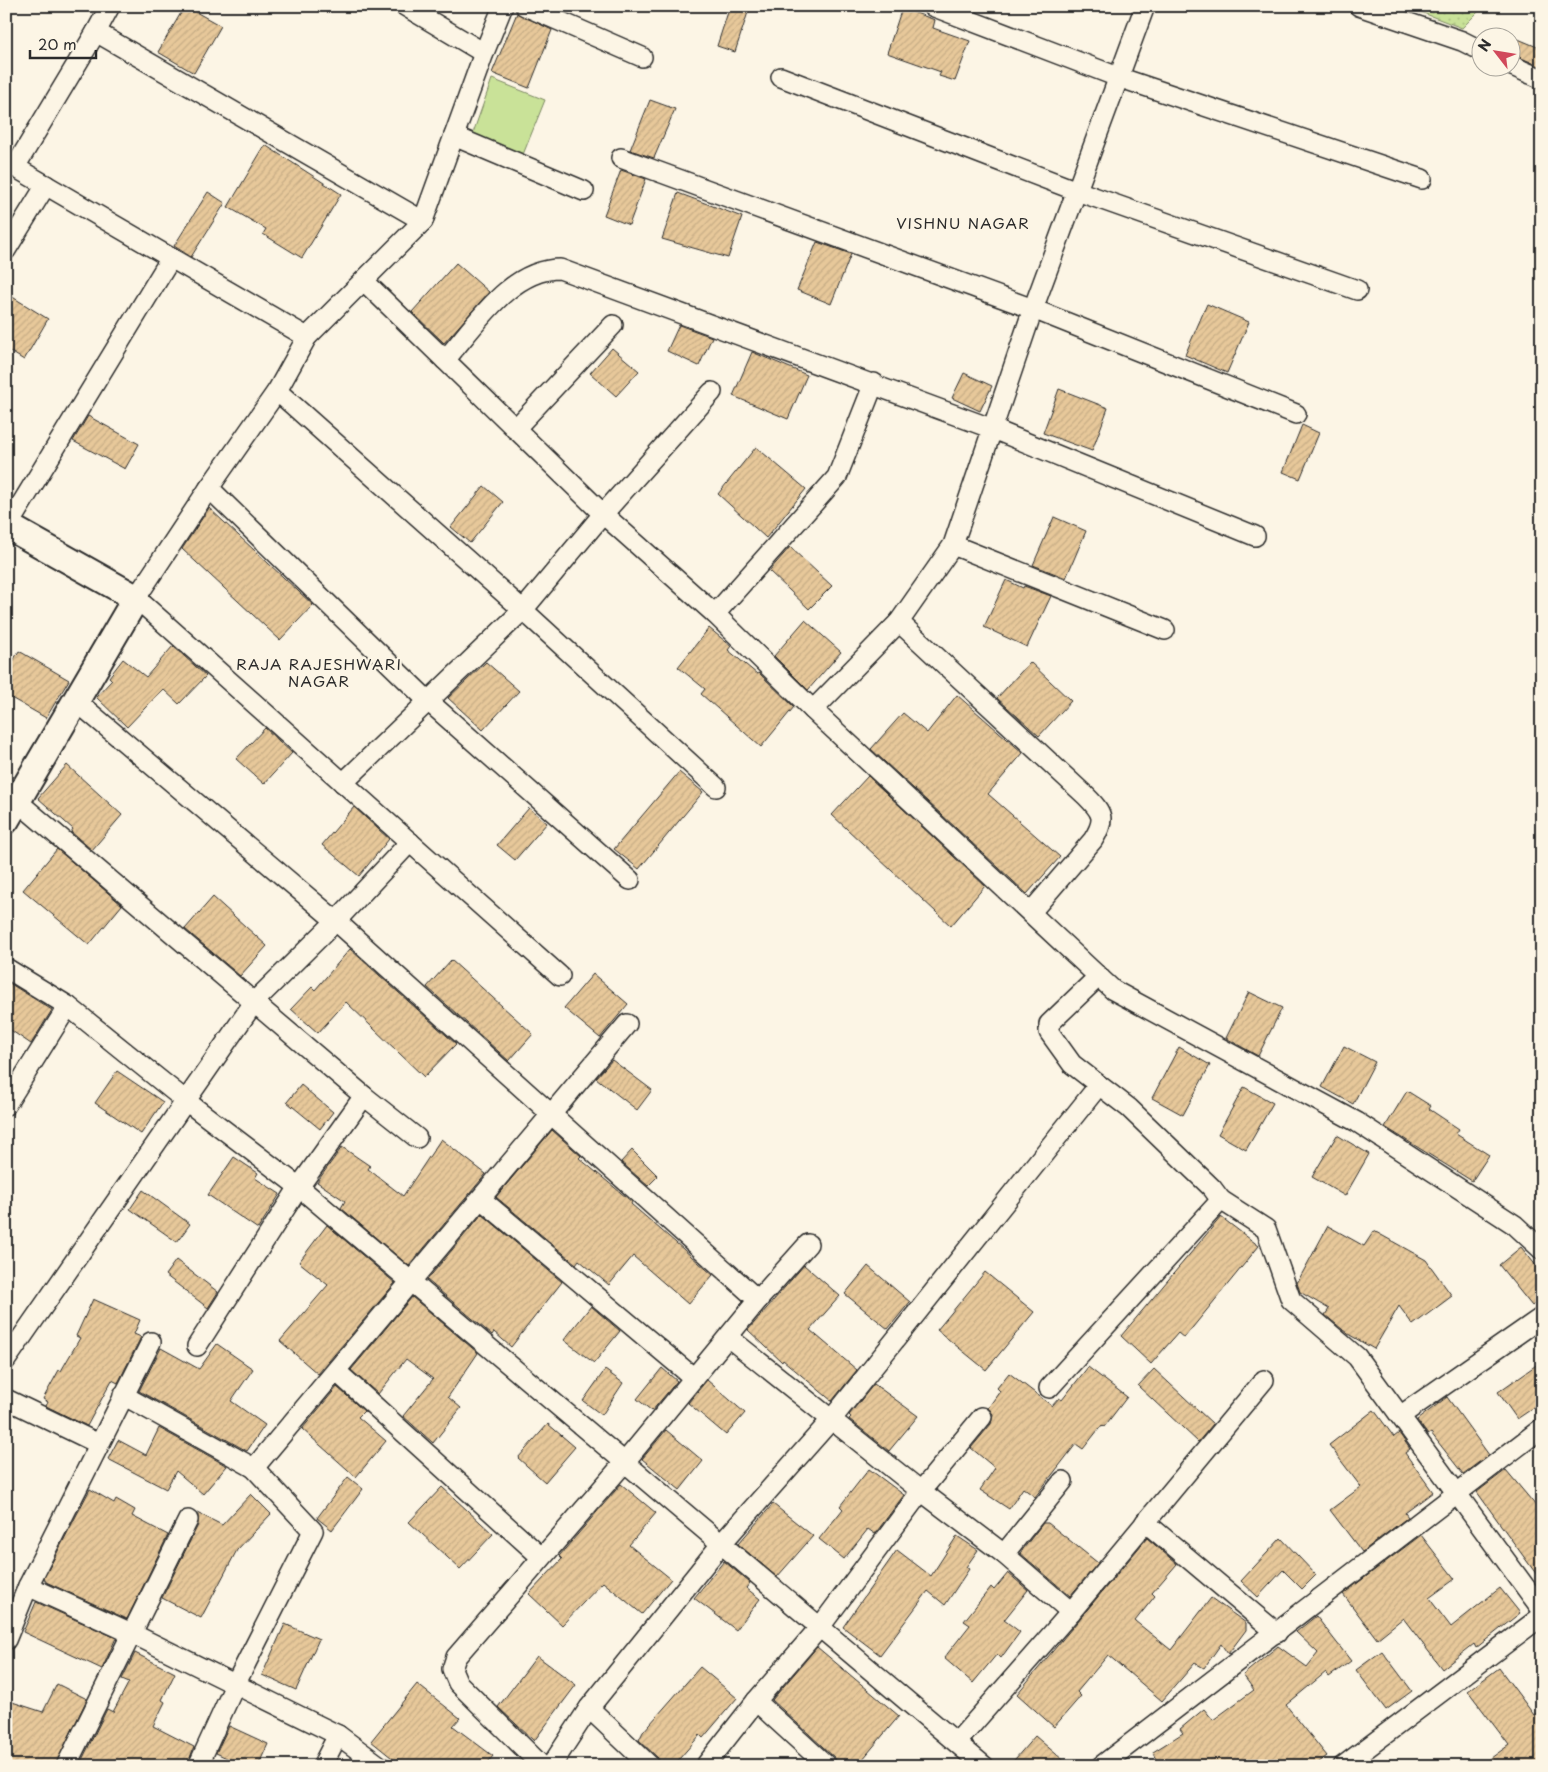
<svg xmlns="http://www.w3.org/2000/svg" width="1548" height="1772" viewBox="0 0 1548 1772" font-family="'Playpen Sans',sans-serif">
  <style>
    .grass { fill: url(#grass-dots); stroke: #7a8662 }
    .park { fill: #c9e298; stroke: #7a8662 }
    .building { fill: url(#building-hatch); stroke: #2b2b2b }
    .lines { fill: none; stroke-linecap: round; stroke-linejoin: round }
    .street-casing { stroke: #2b2b2b; stroke-width: 22 }
    .secondary-casing { stroke: #2b2b2b; stroke-width: 30 }
    .street { stroke: #fcf5e5; stroke-width: 19 }
    .secondary { stroke: #fcf5e5; stroke-width: 26 }
    .labels { text-anchor: middle; dominant-baseline: central; stroke-width: 4.5; stroke-linejoin: round; paint-order: stroke }
    .neighbourhood-label { font-size: 15px; letter-spacing: 1px; fill: #2b2b2b; stroke: #fcf5e5 }
  </style>
  <defs>
    <pattern id="grass-dots" width="8" height="8" patternUnits="userSpaceOnUse" patternTransform="scale(1.25)"><rect width="8" height="8" fill="#c9e298"/><path d="M2 2h.1M6 6h.1" fill="none" stroke="#adc283" stroke-width="1.8" stroke-linecap="round"/></pattern>
    <pattern id="building-hatch" width="6" height="6" patternUnits="userSpaceOnUse" patternTransform="scale(1.25)"><rect width="6" height="6" fill="#e7c89a"/><path d="M-1 1l2-2M0 6l6-6M5 7l2-2" fill="none" stroke="#c6ac85"/></pattern>
  </defs>
  <rect width="100%" height="100%" fill="#fcf5e5"/>
  <filter id="ink" filterUnits="userSpaceOnUse"><feTurbulence type="fractalNoise" baseFrequency=".02" numOctaves="2"/><feDisplacementMap in="SourceGraphic" scale="10" xChannelSelector="R" yChannelSelector="G"/><feConvolveMatrix kernelMatrix="1 2 1 2 8 2 1 2 1" color-interpolation-filters="sRGB"/></filter>
  <g filter="url(#ink)">
    <polygon class="grass" points="1405,6 1484,6 1462,28"/>
    <polygon class="park" points="492,79 545,100 522,157 472,136"/>
    <g class="building">
      <polygon points="185,6 221,26 194,73 158,52"/>
      <polygon points="730,6 750,6 735,52 717,46"/>
      <polygon points="902,8 935,20 933,28 970,41 955,81 939,76 941,72 887,53"/>
      <polygon points="517,13 552,30 529,88 492,73"/>
      <polygon points="1518,39 1542,49 1542,67 1512,54"/>
      <polygon points="650,100 675,109 654,158 630,150"/>
      <polygon points="265,145 341,194 302,258 263,234 266,229 228,207"/>
      <polygon points="621,170 646,179 629,225 604,215"/>
      <polygon points="208,192 225,203 191,257 174,246"/>
      <polygon points="678,193 742,217 728,258 662,239"/>
      <polygon points="817,242 851,254 831,304 797,290"/>
      <polygon points="456,263 489,292 444,343 412,312"/>
      <polygon points="6,293 48,319 24,360 6,349"/>
      <polygon points="1207,304 1249,322 1227,373 1185,355"/>
      <polygon points="679,325 712,337 699,366 667,351"/>
      <polygon points="612,348 639,371 616,396 590,373"/>
      <polygon points="752,352 807,375 788,419 733,396"/>
      <polygon points="964,373 992,386 980,411 952,398"/>
      <polygon points="1059,389 1108,408 1092,451 1043,433"/>
      <polygon points="88,416 139,444 125,469 73,441"/>
      <polygon points="1302,425 1319,433 1300,479 1283,472"/>
      <polygon points="756,447 806,489 766,538 718,494"/>
      <polygon points="484,486 503,502 470,543 451,527"/>
      <polygon points="209,508 313,605 280,640 182,549"/>
      <polygon points="1054,517 1086,531 1066,578 1033,565"/>
      <polygon points="790,547 832,586 809,609 769,571"/>
      <polygon points="1006,580 1023,588 1024,586 1051,596 1027,647 984,627"/>
      <polygon points="805,620 841,652 808,690 774,656"/>
      <polygon points="709,628 731,646 728,650 757,674 759,673 794,707 761,747 701,694 705,689 678,667"/>
      <polygon points="173,646 206,676 179,704 163,689 127,727 96,697 112,680 109,677 123,659 146,677"/>
      <polygon points="19,651 69,680 46,718 6,695 6,672"/>
      <polygon points="486,662 519,691 483,730 448,698"/>
      <polygon points="1030,662 1071,701 1039,736 997,698"/>
      <polygon points="957,695 1023,753 988,794 1060,857 1027,894 871,749 903,713 927,733"/>
      <polygon points="265,728 292,753 264,784 236,759"/>
      <polygon points="67,765 122,815 92,850 71,832 73,829 38,798"/>
      <polygon points="679,772 703,792 639,869 614,849"/>
      <polygon points="868,776 985,886 951,926 832,815"/>
      <polygon points="354,807 389,839 359,876 322,845"/>
      <polygon points="529,808 547,823 515,860 497,845"/>
      <polygon points="57,849 122,905 89,945 23,890"/>
      <polygon points="213,897 267,946 240,976 185,929"/>
      <polygon points="350,949 456,1044 424,1077 346,1002 318,1033 291,1009 312,987 315,990"/>
      <polygon points="451,960 533,1034 509,1061 427,987"/>
      <polygon points="593,974 628,1004 600,1038 564,1008"/>
      <polygon points="6,981 52,1010 31,1044 6,1027"/>
      <polygon points="1249,992 1282,1008 1258,1056 1226,1038"/>
      <polygon points="1344,1046 1375,1062 1353,1104 1322,1087"/>
      <polygon points="1179,1047 1210,1065 1183,1115 1152,1098"/>
      <polygon points="612,1060 652,1090 637,1110 596,1078"/>
      <polygon points="117,1071 163,1102 141,1134 95,1103"/>
      <polygon points="301,1085 333,1112 320,1129 287,1102"/>
      <polygon points="1244,1087 1273,1103 1246,1150 1218,1134"/>
      <polygon points="1407,1091 1431,1106 1429,1109 1459,1129 1456,1134 1489,1155 1472,1181 1385,1127"/>
      <polygon points="552,1130 581,1156 579,1158 632,1202 631,1204 713,1275 688,1304 633,1256 609,1285 579,1260 576,1264 496,1197"/>
      <polygon points="1337,1135 1369,1154 1345,1196 1312,1177"/>
      <polygon points="441,1139 486,1174 409,1266 341,1208 345,1201 317,1182 342,1147 370,1166 368,1169 403,1196"/>
      <polygon points="632,1150 658,1176 648,1186 621,1162"/>
      <polygon points="234,1157 258,1173 255,1178 280,1194 258,1229 208,1195"/>
      <polygon points="143,1190 190,1224 177,1242 130,1209"/>
      <polygon points="482,1214 562,1282 511,1347 494,1332 492,1335 427,1280"/>
      <polygon points="1221,1217 1259,1246 1184,1338 1178,1333 1151,1364 1121,1336"/>
      <polygon points="327,1225 395,1283 318,1374 280,1341 328,1285 299,1262"/>
      <polygon points="1328,1226 1364,1246 1374,1231 1426,1260 1452,1296 1413,1325 1399,1306 1374,1349 1348,1334 1325,1315 1329,1309 1300,1292 1297,1283"/>
      <polygon points="1521,1247 1542,1273 1542,1298 1532,1306 1499,1265"/>
      <polygon points="176,1260 218,1292 208,1308 165,1275"/>
      <polygon points="804,1265 840,1296 810,1330 857,1370 832,1401 783,1360 782,1362 748,1330"/>
      <polygon points="868,1266 910,1302 888,1329 845,1294"/>
      <polygon points="985,1272 1034,1312 986,1370 937,1330"/>
      <polygon points="412,1297 478,1353 448,1397 461,1408 433,1443 403,1416 433,1379 406,1359 378,1394 351,1370"/>
      <polygon points="93,1299 140,1320 134,1334 141,1337 118,1383 112,1380 87,1426 46,1406 48,1402 43,1399 59,1370 61,1371 80,1338 76,1336"/>
      <polygon points="591,1306 620,1331 594,1363 564,1340"/>
      <polygon points="217,1344 253,1369 231,1401 265,1425 247,1451 139,1391 161,1348 199,1369"/>
      <polygon points="1542,1361 1542,1402 1517,1419 1498,1392"/>
      <polygon points="1088,1367 1127,1397 1104,1427 1102,1425 1083,1449 1076,1444 1035,1497 1023,1488 1009,1509 980,1490 995,1468 971,1448 991,1424 993,1414 988,1408 1000,1391 997,1388 1009,1373 1052,1406 1059,1398 1062,1400"/>
      <polygon points="662,1368 677,1381 652,1411 637,1399"/>
      <polygon points="1154,1369 1213,1424 1198,1442 1138,1386"/>
      <polygon points="605,1370 623,1383 602,1415 583,1401"/>
      <polygon points="707,1380 745,1413 726,1435 688,1403"/>
      <polygon points="874,1384 918,1416 889,1451 849,1419 851,1417 849,1415"/>
      <polygon points="337,1387 364,1411 358,1417 386,1441 356,1477 302,1429"/>
      <polygon points="1447,1397 1489,1455 1463,1474 1431,1433 1428,1435 1417,1420"/>
      <polygon points="1374,1410 1394,1437 1399,1433 1410,1449 1405,1453 1433,1492 1405,1513 1408,1517 1362,1552 1330,1510 1361,1487 1329,1445"/>
      <polygon points="548,1424 575,1447 545,1482 518,1458"/>
      <polygon points="159,1428 227,1466 203,1494 176,1471 166,1489 108,1459 118,1440 146,1455"/>
      <polygon points="666,1430 703,1461 680,1490 642,1459"/>
      <polygon points="869,1469 904,1495 875,1534 868,1529 844,1559 819,1539 843,1509 840,1506"/>
      <polygon points="1506,1470 1542,1513 1542,1582 1477,1492"/>
      <polygon points="348,1477 363,1489 332,1530 317,1518"/>
      <polygon points="621,1484 656,1513 629,1545 671,1579 642,1614 603,1582 562,1625 529,1594 562,1559 559,1556"/>
      <polygon points="442,1487 493,1534 460,1569 409,1522"/>
      <polygon points="90,1489 114,1503 116,1499 135,1510 132,1516 168,1535 127,1619 46,1582 44,1578"/>
      <polygon points="251,1494 271,1514 237,1550 201,1618 162,1598 198,1525 198,1513 222,1525"/>
      <polygon points="773,1504 813,1536 777,1577 738,1544"/>
      <polygon points="1043,1523 1048,1523 1098,1563 1070,1596 1020,1553"/>
      <polygon points="1421,1535 1455,1579 1429,1598 1451,1627 1500,1588 1520,1613 1476,1648 1474,1644 1442,1669 1403,1618 1377,1639 1343,1594"/>
      <polygon points="957,1536 978,1550 966,1567 969,1569 945,1605 928,1591 880,1655 843,1627 897,1550 931,1576"/>
      <polygon points="1147,1538 1177,1564 1152,1593 1155,1596 1135,1621 1171,1650 1211,1598 1246,1623 1246,1630 1228,1654 1221,1644 1204,1668 1195,1663 1162,1701 1108,1655 1077,1692 1081,1696 1054,1727 1017,1694"/>
      <polygon points="1281,1538 1316,1575 1302,1589 1283,1570 1258,1597 1241,1581"/>
      <polygon points="724,1561 750,1583 746,1588 760,1599 736,1630 694,1598"/>
      <polygon points="1008,1573 1028,1590 1004,1620 1020,1632 1001,1658 997,1654 973,1683 944,1658 970,1625 964,1621 991,1587 994,1590"/>
      <polygon points="36,1602 116,1638 102,1669 23,1632"/>
      <polygon points="1316,1616 1351,1661 1329,1677 1326,1672 1286,1705 1327,1756 1314,1766 1161,1766 1153,1752 1183,1733 1180,1729 1204,1709 1213,1720 1254,1690 1243,1675 1278,1646 1307,1667 1318,1653 1296,1632"/>
      <polygon points="285,1624 319,1639 296,1690 262,1675"/>
      <polygon points="817,1647 899,1716 857,1766 838,1766 835,1758 772,1700"/>
      <polygon points="1382,1651 1412,1691 1386,1710 1356,1670"/>
      <polygon points="135,1653 175,1673 162,1700 165,1702 153,1726 194,1747 187,1766 79,1766 107,1709 113,1712 129,1682 122,1679"/>
      <polygon points="537,1656 576,1685 534,1741 498,1707"/>
      <polygon points="700,1667 737,1698 703,1738 700,1735 673,1766 661,1766 658,1758 639,1740 643,1732"/>
      <polygon points="1499,1668 1534,1715 1542,1708 1542,1766 1480,1766 1509,1745 1468,1691"/>
      <polygon points="57,1684 87,1699 55,1766 6,1766 6,1700 43,1712"/>
      <polygon points="417,1684 460,1718 453,1726 493,1756 485,1766 402,1766 371,1741"/>
      <polygon points="229,1726 268,1744 258,1766 244,1766 216,1753"/>
      <polygon points="1035,1736 1070,1766 1009,1766"/>
    </g>
    <g class="lines">
      <g class="street-casing">
        <g id="street">
          <polyline points="405,6 484,53"/>
          <polyline points="503,6 484,53 423,221 307,337 277,391 209,488 136,598 560,976"/>
          <polyline points="525,6 642,57"/>
          <polyline points="932,6 1118,77 1422,179"/>
          <polyline points="1359,6 1462,41 1480,50"/>
          <polyline points="96,32 423,221"/>
          <polyline points="1510,65 1542,79"/>
          <polyline points="781,77 1077,191 1357,290"/>
          <polyline points="454,136 584,191"/>
          <polyline points="621,158 1033,309 1296,414"/>
          <polyline points="6,162 307,337"/>
          <polyline points="15,167 96,32 110,6"/>
          <polyline points="6,250 46,185"/>
          <polyline points="364,281 603,514 715,614 813,710 1113,990 1357,1122 1515,1225 1542,1250"/>
          <path d="M445,360C476,325 510,269 560,269L993,429L1255,536"/>
          <polyline points="277,391 523,610 716,787"/>
          <polyline points="515,429 613,325"/>
          <polyline points="209,488 427,700 630,880"/>
          <polyline points="6,529 171,258"/>
          <polyline points="953,545 1165,630"/>
          <polyline points="715,614 837,477 874,383"/>
          <path d="M899,622L1086,796C1103,813 1106,819 1093,840L1031,912"/>
          <polyline points="76,701 336,921 758,1300"/>
          <polyline points="813,710 899,622 953,545 1033,309 1145,6"/>
          <polyline points="343,783 523,610 603,514 712,392"/>
          <polyline points="17,801 364,1096 417,1138"/>
          <polyline points="6,968 68,1006 186,1101 299,1187 984,1766"/>
          <polyline points="1099,1085 1129,1108 1212,1188 1221,1200"/>
          <polyline points="6,1105 68,1006"/>
          <polyline points="481,1199 694,1378"/>
          <polyline points="728,1337 921,1491 1004,1554 1071,1612"/>
          <polyline points="197,1346 299,1187 364,1096"/>
          <polyline points="6,1360 255,1001 336,921 410,842"/>
          <polyline points="336,1371 541,1557"/>
          <polyline points="1049,1388 1221,1200 1266,1229 1291,1300 1357,1357 1542,1610"/>
          <polyline points="123,1395 254,1468 313,1531 235,1685 198,1766"/>
          <polyline points="6,1399 99,1444"/>
          <polyline points="1400,1416 1542,1317"/>
          <polyline points="254,1468 627,1024"/>
          <polyline points="1145,1522 1277,1633"/>
          <polyline points="1004,1554 1063,1481"/>
          <polyline points="28,1586 131,1633 338,1735 380,1766"/>
          <polyline points="6,1640 28,1586 151,1342"/>
          <polyline points="756,1701 827,1766"/>
          <polyline points="589,1708 650,1766"/>
          <polyline points="957,1742 1071,1612 1264,1380"/>
          <polyline points="66,1766 188,1520"/>
          <polyline points="322,1766 338,1735"/>
          <polyline points="542,1766 458,1683 452,1669 456,1657 624,1463 758,1300 808,1244"/>
          <polyline points="551,1766 589,1708 722,1543 831,1420 1099,1085 1072,1064 1049,1032 1049,1024 1099,976"/>
          <polyline points="705,1766 756,1701 820,1627 921,1491 982,1417"/>
          <polyline points="1101,1766 1542,1428"/>
          <polyline points="1343,1766 1542,1616"/>
        </g>
      </g>
      <g class="secondary-casing">
        <polyline id="secondary" points="6,525 136,598 6,820"/>
      </g>
      <use href="#street" class="street"/>
      <use href="#secondary" class="secondary"/>
    </g>
  </g>
  <g class="labels">
    <g class="neighbourhood-label">
      <text x="963" y="222">VISHNU NAGAR</text>
      <text x="319" y="663">RAJA RAJESHWARI<tspan x="319" dy="17">NAGAR</tspan></text>
    </g>
  </g>
  <rect width="1548" height="1772" fill="none" stroke="#fcf5e5" stroke-width="25"/>
  <rect x="12" y="12" width="1523" height="1747" fill="none" stroke="#2b2b2b" stroke-width="2" filter="url(#ink)"/>
  <g transform="translate(1496 52) rotate(301)"><circle r="24" fill="#fcf5e5" stroke="#a8a49b"/>
  <path d="M0-4L9 19L0 12L-9 19Z" fill="#d1495b"/>
  <text y="-8" font-size="14" font-weight="bold" text-anchor="middle" fill="#2b2b2b">N</text>
  </g>
  <path d="M30 50v8h66v-8" fill="none" stroke="#2b2b2b" stroke-width="2.5"/>
  <text x="38" y="50" font-size="15" fill="#2b2b2b" stroke="#fcf5e5" stroke-width="4" paint-order="stroke">20 m</text>
</svg>
